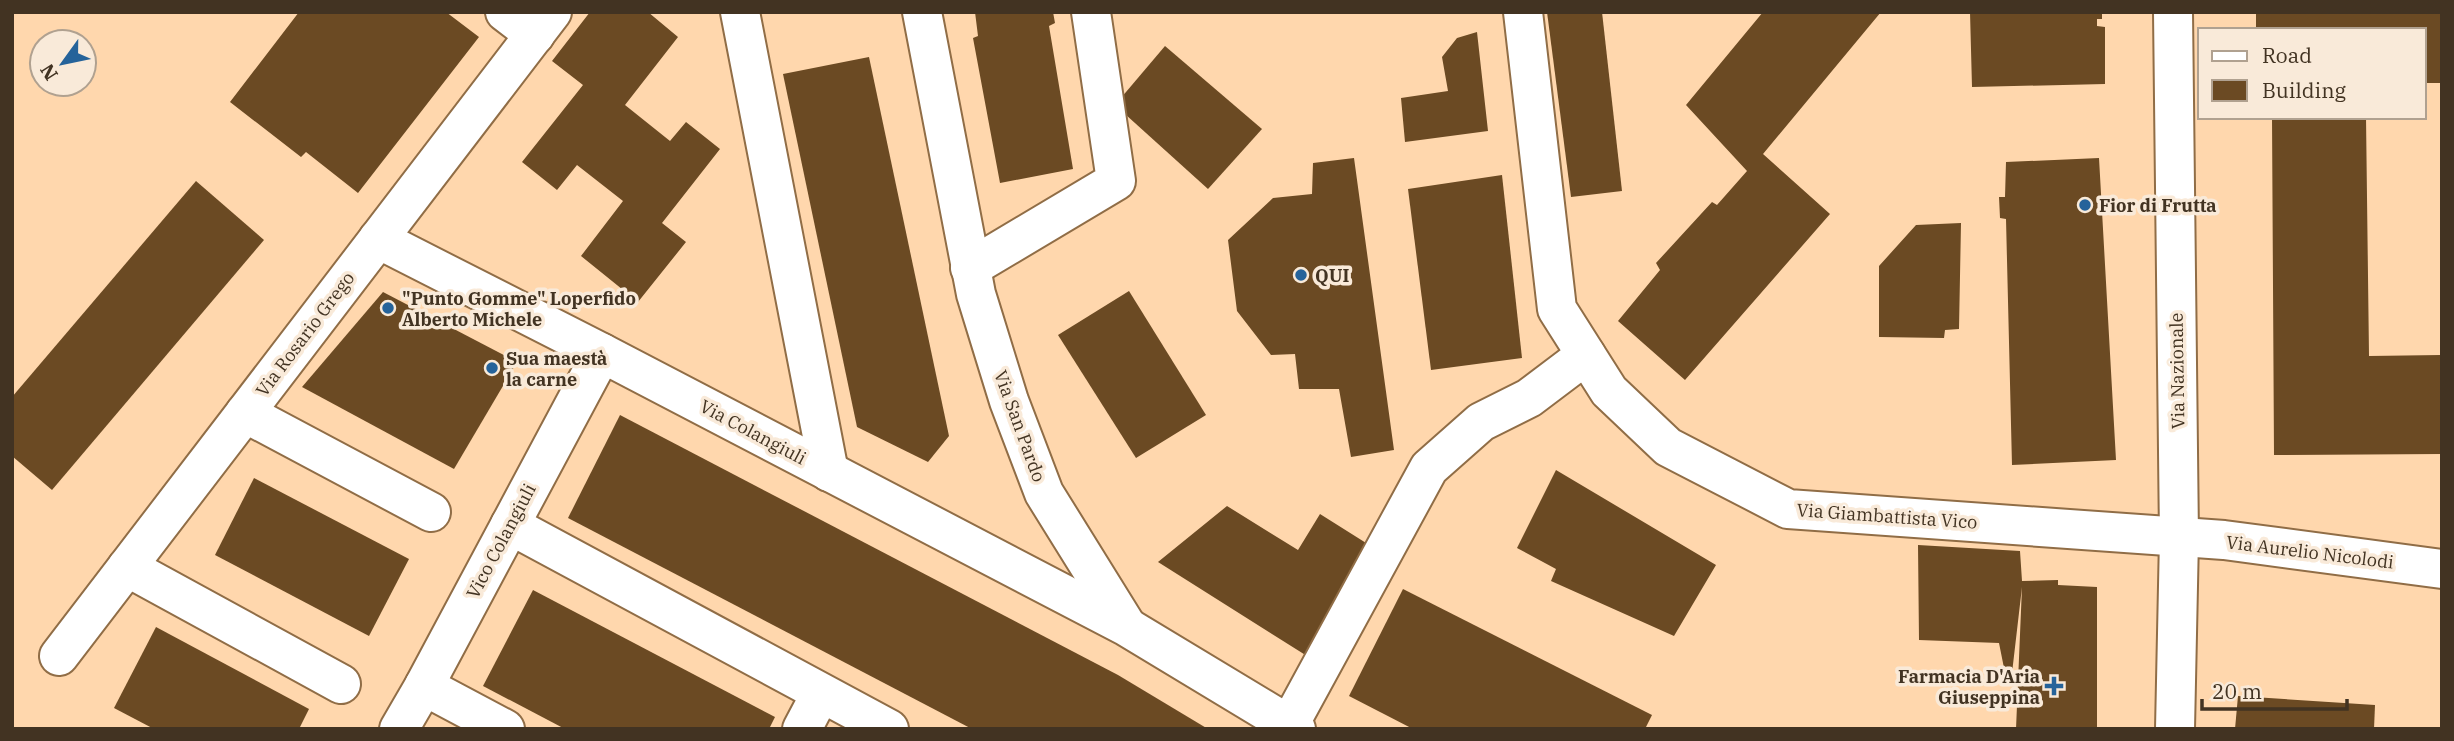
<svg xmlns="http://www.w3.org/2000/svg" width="2454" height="741" viewBox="0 0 2454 741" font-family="'IBM Plex Serif',serif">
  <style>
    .building { fill: #6b4a23 }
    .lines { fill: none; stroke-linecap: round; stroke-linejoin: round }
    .minor-casing { stroke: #906d46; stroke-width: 42 }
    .tertiary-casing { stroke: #906d46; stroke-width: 42 }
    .minor { stroke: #fff; stroke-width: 38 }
    .tertiary { stroke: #fff; stroke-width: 38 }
    .poi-dot { fill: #25639a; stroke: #f9ead9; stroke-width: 2.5 }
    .labels { text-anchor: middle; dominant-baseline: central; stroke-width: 7; stroke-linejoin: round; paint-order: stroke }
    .poi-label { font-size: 18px; font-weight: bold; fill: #423322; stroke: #f9ead9; text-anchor: start }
    .street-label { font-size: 18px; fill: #423322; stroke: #f9ead9 }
  </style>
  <rect width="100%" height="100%" fill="#ffd7ad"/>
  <g class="building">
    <polygon points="299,12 446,12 479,37 358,193 306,152 301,157 230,102"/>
    <polygon points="590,12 648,12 678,37 625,105 670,141 686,122 720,149 662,223 686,242 638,302 581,256 623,201 577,165 557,190 522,162 583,85 552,61"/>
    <polygon points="975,12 1053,12 1055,23 1049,26 1073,169 1000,183 973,38 978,36"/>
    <polygon points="1547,12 1602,12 1622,191 1571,197"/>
    <polygon points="1763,12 1881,12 1763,154 1830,214 1685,380 1618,321 1660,270 1656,263 1712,202 1717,205 1747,171 1686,105"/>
    <polygon points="1970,12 2102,12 2102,19 2097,19 2097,26 2105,27 2105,84 1972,87"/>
    <polygon points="2256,12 2442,12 2442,83 2424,83 2424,30 2256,30"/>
    <polygon points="1477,32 1488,131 1405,142 1401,98 1448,91 1442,57 1457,38"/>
    <polygon points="1165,46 1262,129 1208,189 1115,105"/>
    <polygon points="869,57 949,436 928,462 857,427 783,74"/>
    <polygon points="2272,117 2366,117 2369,356 2441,355 2442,454 2274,455"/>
    <polygon points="1354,158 1394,450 1351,457 1339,389 1299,389 1295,354 1271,355 1237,311 1228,240 1273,198 1312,194 1313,163"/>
    <polygon points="2099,158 2116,460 2012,465 2006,219 2000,218 1999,197 2005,197 2006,162"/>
    <polygon points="1502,175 1522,358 1431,370 1408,189"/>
    <polygon points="196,181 264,240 52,490 12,456 12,397"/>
    <polygon points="1961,223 1959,329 1945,330 1944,338 1879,337 1879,266 1916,225"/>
    <polygon points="1129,291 1206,415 1136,458 1058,335"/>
    <polygon points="383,292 517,362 454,469 302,387"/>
    <polygon points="620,415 1118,675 1208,729 972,729 568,518"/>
    <polygon points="1556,470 1716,565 1674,636 1551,581 1556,569 1517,548"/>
    <polygon points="254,478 409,559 369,636 215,555"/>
    <polygon points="1227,506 1298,550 1320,514 1374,548 1307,656 1158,562"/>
    <polygon points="1918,545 2020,551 2022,581 2058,580 2058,585 2097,587 2097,729 2016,729 2022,587 2012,673 2005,673 1999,643 1919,640"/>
    <polygon points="1403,589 1652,715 1645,729 1413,729 1349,696"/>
    <polygon points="533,590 775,717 769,729 565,729 483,686"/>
    <polygon points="156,627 309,709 299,729 154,729 114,708"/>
    <polygon points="2238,696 2375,705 2374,729 2235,729"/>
  </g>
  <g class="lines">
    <g class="minor-casing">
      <g id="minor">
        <polyline points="505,12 535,35"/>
        <polyline points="740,12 829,472"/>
        <polyline points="922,12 976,294 1009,401 1044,493 1126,625"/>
        <polyline points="1523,12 1557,309 1609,391 1668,447 1788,509 2224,540 2442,569"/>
        <polyline points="378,239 602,353 1127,627 1296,729"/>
        <polyline points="970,268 1116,181 1091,12"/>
        <polyline points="245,413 431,512"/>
        <polyline points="510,525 889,729"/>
        <polyline points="127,567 341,684"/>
        <polyline points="59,656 552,12"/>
        <polyline points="424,686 505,729"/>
        <polyline points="1289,725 1429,468 1481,422 1529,398 1586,355"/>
        <polyline points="399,729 424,686 602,353"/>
        <polyline points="802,729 821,693"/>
      </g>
    </g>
    <g class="tertiary-casing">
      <polyline id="tertiary" points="2173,12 2179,538 2175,729"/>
    </g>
    <use href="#minor" class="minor"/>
    <use href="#tertiary" class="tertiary"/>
  </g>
  <g class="poi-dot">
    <circle cx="2085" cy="205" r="7"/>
    <circle cx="1301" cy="275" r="7"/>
    <circle cx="388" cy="308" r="7"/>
    <circle cx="492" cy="368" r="7"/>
    <path d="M2050.5 675.5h7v7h7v7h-7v7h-7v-7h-7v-7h7z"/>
  </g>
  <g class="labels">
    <g class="poi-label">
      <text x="2099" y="205">Fior di Frutta</text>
      <text x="1315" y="275">QUI</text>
      <text x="402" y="298">"Punto Gomme" Loperfido<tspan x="402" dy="21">Alberto Michele</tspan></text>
      <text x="506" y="358">Sua maestà<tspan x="506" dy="21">la carne</tspan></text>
      <text x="2040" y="676" text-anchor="end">Farmacia D'Aria<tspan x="2040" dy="21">Giuseppina</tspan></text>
    </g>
    <g class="street-label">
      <text transform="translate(305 334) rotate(-53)">Via Rosario Grego</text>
      <text transform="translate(2177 371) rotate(-91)">Via Nazionale</text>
      <text transform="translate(1020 426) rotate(70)">Via San Pardo</text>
      <text transform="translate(753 432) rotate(28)">Via Colangiuli</text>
      <text transform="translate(1887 516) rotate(4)">Via Giambattista Vico</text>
      <text transform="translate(501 541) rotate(-62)">Vico Colangiuli</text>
      <text transform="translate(2310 552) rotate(7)">Via Aurelio Nicolodi</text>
    </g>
  </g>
  <rect width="2454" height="741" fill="none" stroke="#423322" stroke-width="28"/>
  <rect x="2198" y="28" width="228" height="91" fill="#f9ead9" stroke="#b0a190" stroke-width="2"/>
  <rect x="2212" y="51" width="35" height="10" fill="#ffffff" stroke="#b0a190" stroke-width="2"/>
  <text x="2262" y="63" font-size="21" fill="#423322">Road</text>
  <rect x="2212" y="80" width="35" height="21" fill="#6b4a23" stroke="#b0a190" stroke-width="2"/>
  <text x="2262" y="98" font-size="21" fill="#423322">Building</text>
  <g transform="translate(63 63) rotate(237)"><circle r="33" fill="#f9ead9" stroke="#b0a190" stroke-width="2"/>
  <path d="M0-5L12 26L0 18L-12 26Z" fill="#25639a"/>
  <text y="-10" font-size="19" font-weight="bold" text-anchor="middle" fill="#423322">N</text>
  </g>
  <path d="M2202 699v10h145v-10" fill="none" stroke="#423322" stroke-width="3.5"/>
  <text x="2212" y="699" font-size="21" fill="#423322" stroke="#f9ead9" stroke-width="5" paint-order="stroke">20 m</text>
</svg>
